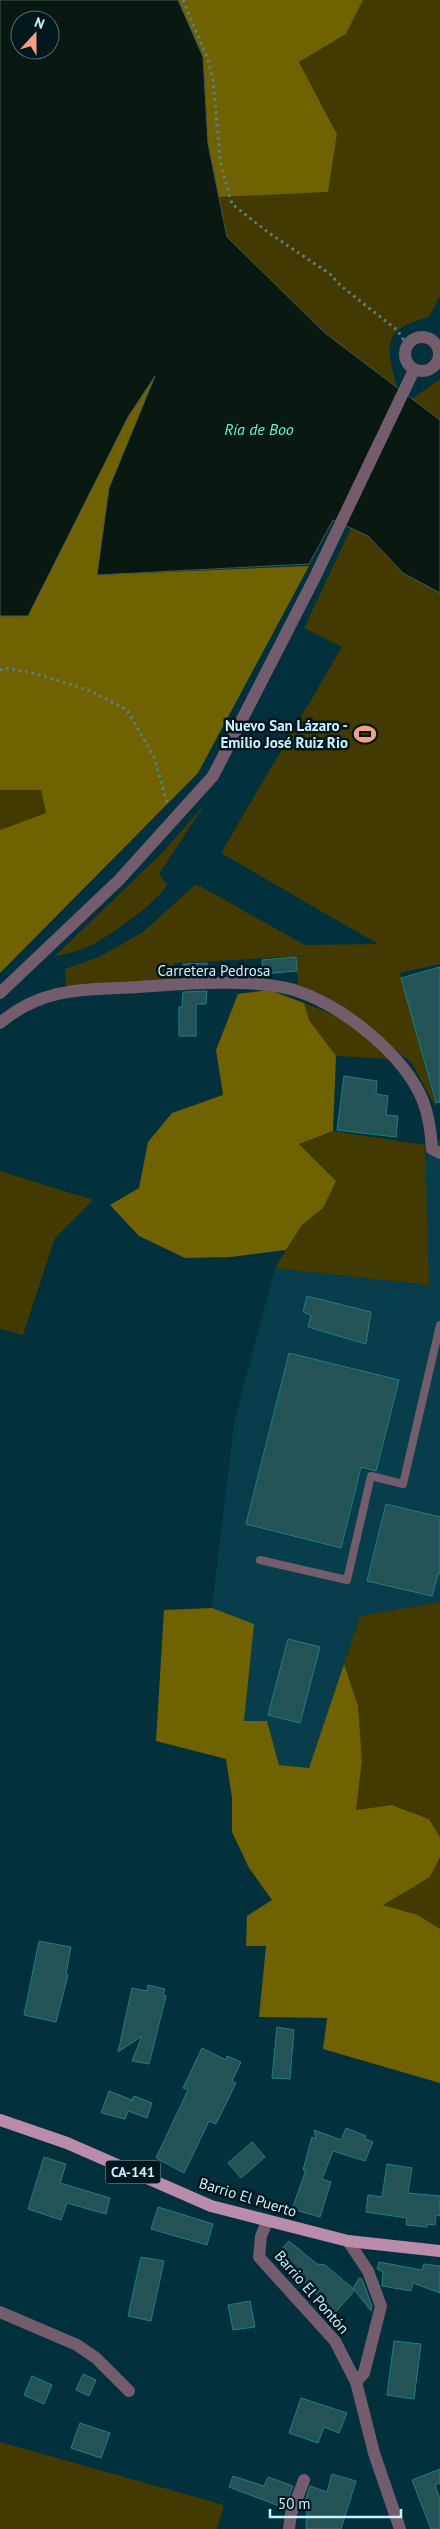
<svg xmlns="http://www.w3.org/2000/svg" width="440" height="2529" viewBox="0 0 440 2529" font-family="'PT Sans',sans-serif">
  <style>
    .built { fill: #083e4c }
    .green { fill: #433a01 }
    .forest { fill: #706200 }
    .water { fill: #091810; stroke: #435957; fill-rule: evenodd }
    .building { fill: #235355; stroke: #1e7f84 }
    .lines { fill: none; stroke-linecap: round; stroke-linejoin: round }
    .path { stroke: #56818d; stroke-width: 3; stroke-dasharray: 2.5 4; stroke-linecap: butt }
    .lane { stroke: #735c6b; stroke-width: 8 }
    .street { stroke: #735c6b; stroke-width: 12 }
    .primary { stroke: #bb8baa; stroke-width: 12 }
    .labels { text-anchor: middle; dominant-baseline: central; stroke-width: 5; stroke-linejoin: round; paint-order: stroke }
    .shield { fill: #00171e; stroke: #8dafba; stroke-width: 1 }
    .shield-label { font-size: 14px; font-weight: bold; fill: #caf0fd }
    .poi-label { font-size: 15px; font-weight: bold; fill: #caf0fd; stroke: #00171e; text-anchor: end }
    .street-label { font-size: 15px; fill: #caf0fd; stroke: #00171e }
    .water-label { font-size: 16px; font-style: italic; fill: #68fab5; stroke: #00171e }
  </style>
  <rect width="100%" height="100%" fill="#02313d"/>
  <polygon class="built" points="440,1140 440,1602 360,1616 309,1769 279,1765 267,1721 244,1721 253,1624 212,1608 234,1423 275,1268 428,1285 425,1145"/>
  <g class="green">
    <path d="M363,0H440V296L429,317C381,329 386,346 397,387L325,333L227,237L219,197L328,191L337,133L299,62L346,34Z"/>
    <polygon points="440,379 440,420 412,399"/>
    <polygon points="351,528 368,536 403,573 440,593 440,964 400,973 436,1108 412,1063 356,1017 328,997 298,986 296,957 324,955 174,963 175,981 66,987 65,969 99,957 143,932 196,884 305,945 378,944 221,853 342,647 304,628"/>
    <polygon points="0,790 41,790 46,813 0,830"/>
    <path d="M205,804L159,874L167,885C159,901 109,936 92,945C80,951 67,954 55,956L164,851Z"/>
    <polygon points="304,1003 339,1017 361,1033 389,1059 336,1056 309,1020"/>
    <polygon points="333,1131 425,1145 429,1285 275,1268 302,1225 323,1208 299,1143"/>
    <polygon points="0,1171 93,1200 55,1238 23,1335 0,1329"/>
    <polygon points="440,1602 440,1837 429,1819 393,1805 356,1810 362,1760 358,1706 344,1664 360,1616"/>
    <polygon points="440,1857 440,1929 418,1915 382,1905 430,1877"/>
    <polygon points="0,2442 224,2505 217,2529 0,2529"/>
  </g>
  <g class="forest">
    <polygon points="178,0 363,0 346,34 299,62 337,134 328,192 219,197 208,144 203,57"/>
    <polygon points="157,373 109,488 97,575 309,566 198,773 0,973 0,830 46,813 41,790 0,790 0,616 28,616 128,417"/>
    <polygon points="269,990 304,1003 309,1020 336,1056 333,1131 299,1144 336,1181 323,1208 302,1225 286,1250 231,1257 185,1258 139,1236 110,1205 139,1188 148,1142 172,1113 223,1095 216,1050 238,994"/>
    <polygon points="212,1608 254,1624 244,1721 267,1721 279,1765 309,1768 344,1664 358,1706 362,1760 356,1810 392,1805 429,1819 440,1837 440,1857 430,1877 383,1905 418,1915 440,1929 440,2083 323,2049 327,2018 259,2017 266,1946 246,1946 247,1916 272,1900 249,1868 232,1832 232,1798 226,1759 156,1741 164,1610"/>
  </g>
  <path class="water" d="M0,0H178L203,57L208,144L227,237L325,333L440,420V593L403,573L368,536L333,520L309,564L97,575L109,488L155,376L128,417L28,616H0ZM20,20H50V50H20Z"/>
  <g class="building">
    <polygon points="296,957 297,971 263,974 262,960"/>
    <polygon points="207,963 207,975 183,976 183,964"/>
    <polygon points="440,967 440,1102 436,1103 401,978"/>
    <polygon points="207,991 206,1004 196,1004 196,1036 179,1036 179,1007 182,1007 183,992"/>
    <polygon points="344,1076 377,1081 376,1094 388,1096 386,1115 398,1116 396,1137 337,1130"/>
    <polygon points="307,1296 371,1312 366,1344 308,1327 311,1315 303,1312"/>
    <polygon points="289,1353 399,1380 376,1471 361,1467 341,1548 246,1524"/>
    <polygon points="386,1504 440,1517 440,1574 438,1574 432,1596 367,1581"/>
    <polygon points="288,1639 320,1647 300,1723 268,1715"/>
    <polygon points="39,1941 71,1947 66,1974 68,1975 56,2022 24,2015"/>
    <polygon points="148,1985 165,1989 163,1995 166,1996 149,2064 132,2061 142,2036 118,2052 132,1988 147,1991"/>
    <polygon points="277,2027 294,2030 290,2079 272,2078"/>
    <polygon points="202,2048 226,2060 227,2056 241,2062 232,2081 236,2083 216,2124 209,2121 184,2173 156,2158 188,2090 183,2088"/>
    <polygon points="109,2091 132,2100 131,2102 134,2096 152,2103 147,2118 128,2111 125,2119 101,2113"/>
    <polygon points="346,2128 366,2136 365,2139 373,2142 365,2161 333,2151 322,2179 331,2182 320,2217 292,2209 306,2170 303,2170 312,2137 316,2139 314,2130 341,2140"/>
    <polygon points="252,2142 265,2157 241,2178 228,2163"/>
    <polygon points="44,2157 66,2164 60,2183 110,2198 106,2214 67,2203 61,2220 28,2209"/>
    <polygon points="387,2164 412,2168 408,2193 440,2196 440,2216 436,2215 435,2225 427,2224 427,2227 406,2225 407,2218 366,2212 368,2195 382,2197"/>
    <polygon points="158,2207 213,2224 207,2245 151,2229"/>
    <polygon points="289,2241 317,2264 325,2265 355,2290 333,2315 327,2305 277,2254"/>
    <polygon points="141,2257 164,2261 151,2321 128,2316"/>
    <polygon points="379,2262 422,2270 424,2264 440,2266 440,2293 413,2283 411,2291 382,2286 383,2272 377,2269"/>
    <polygon points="359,2278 362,2279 372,2306 371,2311 353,2288"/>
    <polygon points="250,2301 255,2327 233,2330 228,2305"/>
    <polygon points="394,2341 421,2344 414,2399 387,2395"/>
    <polygon points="83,2374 96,2380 89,2396 76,2390"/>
    <polygon points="32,2376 52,2385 44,2404 24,2395"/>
    <polygon points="301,2398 347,2413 339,2433 324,2427 318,2443 289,2433"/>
    <polygon points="80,2423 110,2433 101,2458 71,2448"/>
    <polygon points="440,2469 440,2483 435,2485 440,2499 440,2529 431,2529 412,2480"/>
    <polygon points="332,2474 356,2481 341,2529 306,2529 307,2508 303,2506 310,2486 327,2492"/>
    <polygon points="233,2476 264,2486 268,2477 293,2486 287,2502 284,2501 282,2507 229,2487"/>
  </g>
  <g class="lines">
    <g class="path">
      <polyline points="183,0 207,57 213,79 221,166 232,204 269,233 330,274 341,286 397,330 407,345"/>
      <polyline points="0,670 6,668 37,674 91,691 127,710 154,757 168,806"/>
    </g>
    <polyline class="lane" points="260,1560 347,1580 371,1476 403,1484 440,1325"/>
    <g class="street">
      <circle cx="422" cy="354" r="17"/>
      <polyline points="0,993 119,880 213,776 315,577 414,370"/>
      <path d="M0,1023C44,986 86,990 139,987C181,984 255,978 294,990C342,1005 404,1054 423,1101C429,1116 431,1133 432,1149L440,1153"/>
      <polyline points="267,2222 261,2236 259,2257 335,2341 356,2382 374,2453 400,2529"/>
      <polyline points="348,2241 368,2271 381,2306 364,2373 356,2382"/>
      <polyline points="0,2312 77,2345 96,2358 129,2391"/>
      <polyline points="289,2529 291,2514 304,2480"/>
    </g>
    <polyline class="primary" points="0,2120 67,2143 211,2206 348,2241 440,2251"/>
  </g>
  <defs>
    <g id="stadium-bare" transform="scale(1.725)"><path d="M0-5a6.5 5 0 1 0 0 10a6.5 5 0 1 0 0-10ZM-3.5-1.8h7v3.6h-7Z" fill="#f39f82" stroke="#00171e" stroke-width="2.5" paint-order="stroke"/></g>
  </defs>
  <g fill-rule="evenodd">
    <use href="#stadium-bare" x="365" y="734"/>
  </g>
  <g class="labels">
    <rect class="shield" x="105.5" y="2160.5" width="55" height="23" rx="4"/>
    <g class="shield-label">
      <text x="133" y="2172">CA-141</text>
    </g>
    <g class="poi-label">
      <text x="348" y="725">Nuevo San Lázaro -<tspan x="348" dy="17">Emilio José Ruiz Rio</tspan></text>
    </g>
    <g class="street-label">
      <text x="214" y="970">Carretera Pedrosa</text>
      <text transform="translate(248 2197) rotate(17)">Barrio El Puerto</text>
      <text transform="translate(312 2292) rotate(49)">Barrio El Pontón</text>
    </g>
    <g class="water-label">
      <text x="259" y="429">Ría de Boo</text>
    </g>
  </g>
  <g transform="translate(35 35) rotate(21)"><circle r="24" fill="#00171e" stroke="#516e77"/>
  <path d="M0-4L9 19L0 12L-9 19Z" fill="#f39f82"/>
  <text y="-8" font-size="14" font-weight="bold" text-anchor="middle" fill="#caf0fd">N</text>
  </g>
  <path d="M270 2509v8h131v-8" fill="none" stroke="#caf0fd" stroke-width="2.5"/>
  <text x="278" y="2509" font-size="15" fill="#caf0fd" stroke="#00171e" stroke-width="4" paint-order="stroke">50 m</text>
</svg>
